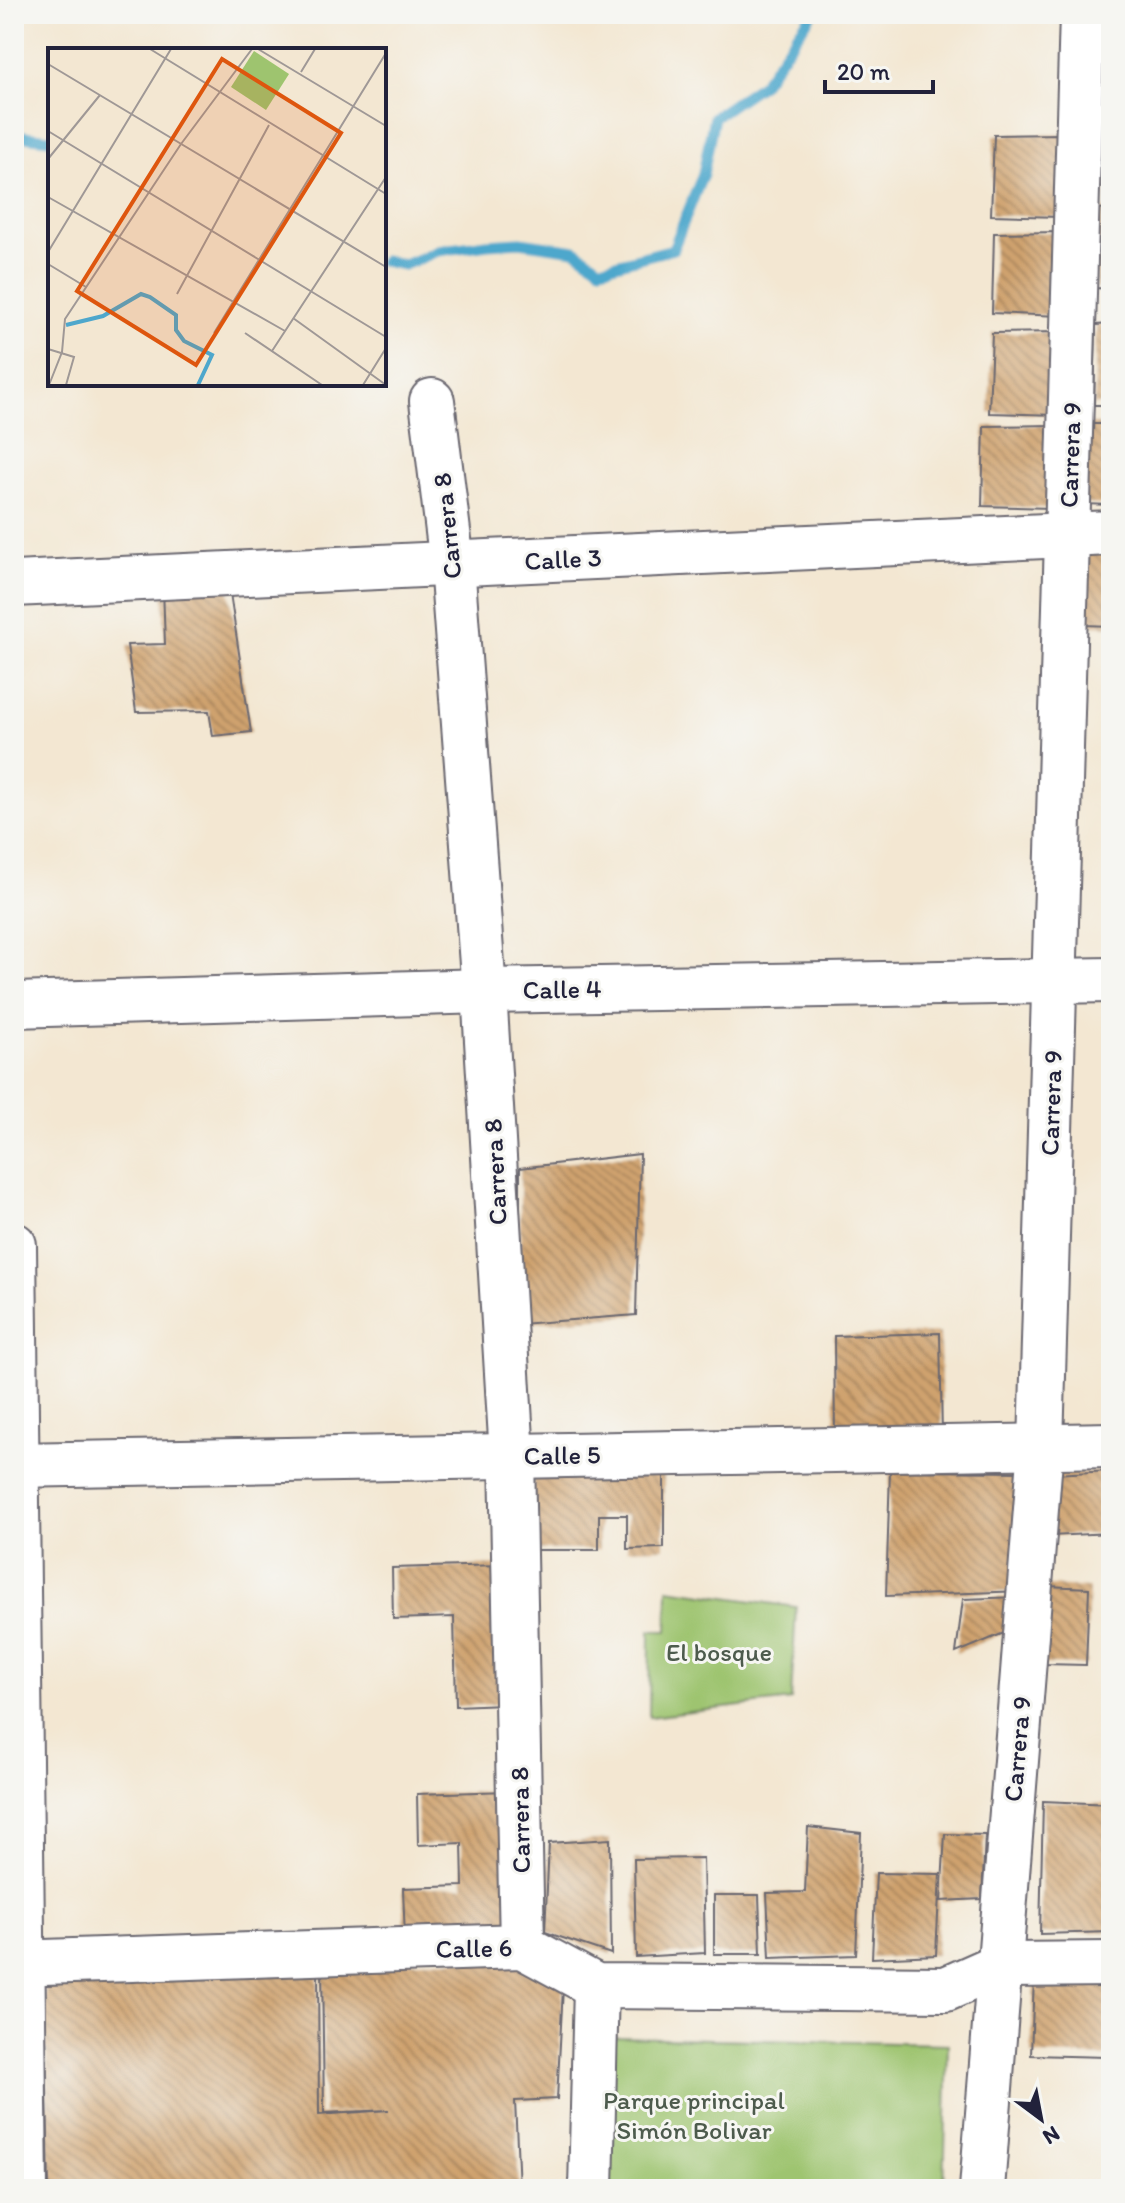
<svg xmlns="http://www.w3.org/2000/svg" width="1125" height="2203" viewBox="0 0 1125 2203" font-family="Itim,sans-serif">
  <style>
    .green { fill: #9ec46f; stroke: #607355; stroke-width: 2 }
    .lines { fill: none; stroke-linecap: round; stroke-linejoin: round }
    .stream { stroke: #4ea7cc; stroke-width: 11 }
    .building { fill: url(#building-back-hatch) }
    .minor-casing { stroke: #6b6770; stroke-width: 48 }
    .minor { stroke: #fff; stroke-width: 44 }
    .labels { text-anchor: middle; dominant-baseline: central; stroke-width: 6; stroke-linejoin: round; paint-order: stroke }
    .street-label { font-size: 26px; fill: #22223b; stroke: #f6f6f2 }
    .park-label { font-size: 26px; fill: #4d5b4d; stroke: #f6f6f2 }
    .inset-river { fill: none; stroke: #4ea7cc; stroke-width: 4 }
    .inset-road { fill: none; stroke: #9f9896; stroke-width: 2 }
    .view { fill: #de560e; fill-opacity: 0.15; stroke: #de560e; stroke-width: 4 }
    .inset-edge { fill: none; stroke: #22223b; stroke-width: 4 }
  </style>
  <defs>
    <pattern id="building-back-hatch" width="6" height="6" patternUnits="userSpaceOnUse" patternTransform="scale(2)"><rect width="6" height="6" fill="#cfa26e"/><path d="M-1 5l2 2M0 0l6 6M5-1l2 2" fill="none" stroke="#a8845c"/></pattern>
  </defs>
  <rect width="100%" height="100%" fill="#f6f6f2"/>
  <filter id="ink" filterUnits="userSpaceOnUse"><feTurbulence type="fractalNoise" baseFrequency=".0125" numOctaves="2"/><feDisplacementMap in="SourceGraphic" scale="16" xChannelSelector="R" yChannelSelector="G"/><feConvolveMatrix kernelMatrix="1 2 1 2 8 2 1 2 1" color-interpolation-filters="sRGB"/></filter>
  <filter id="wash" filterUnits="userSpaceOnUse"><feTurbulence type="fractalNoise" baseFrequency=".006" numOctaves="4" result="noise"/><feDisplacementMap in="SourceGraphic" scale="32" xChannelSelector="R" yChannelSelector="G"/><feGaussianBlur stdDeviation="1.8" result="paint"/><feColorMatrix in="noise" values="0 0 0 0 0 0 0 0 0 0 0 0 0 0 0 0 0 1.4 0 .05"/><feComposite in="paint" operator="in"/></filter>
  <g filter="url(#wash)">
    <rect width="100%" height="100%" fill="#f3e7d2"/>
    <g class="green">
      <polygon points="668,1589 796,1607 791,1700 649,1717 650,1631 667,1631"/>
      <polygon points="612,2037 948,2044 944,2189 608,2189"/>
    </g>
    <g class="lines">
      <g class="stream">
        <polyline points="14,135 50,139"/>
        <polyline points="384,261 404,265 438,251 487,244 520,242 575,250 601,268 673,249 703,174 714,117 762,84 812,14"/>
      </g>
    </g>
    <g id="blocks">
      <g class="building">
        <polygon points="1063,134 1059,217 991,215 994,135"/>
        <polygon points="1111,208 1111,289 1095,288 1097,209"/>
        <polygon points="1064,232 1060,316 992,313 994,233"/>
        <polygon points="1111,324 1111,405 1094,405 1096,325"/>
        <polygon points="1061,332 1057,415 989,413 992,333"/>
        <polygon points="1087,424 1111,424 1111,505 1084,504"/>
        <polygon points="1053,425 1050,508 982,506 984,426"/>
        <polygon points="1111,544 1111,626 1084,625 1086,545"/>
        <polygon points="163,587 229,587 251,732 213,736 209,711 136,712 127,645 165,644"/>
        <polygon points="640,1154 636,1315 520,1324 520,1168"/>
        <polygon points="940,1333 942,1436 835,1439 834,1336"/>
        <polygon points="664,1464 664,1548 627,1549 627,1515 599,1515 599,1550 533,1550 533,1465"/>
        <polygon points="890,1471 1029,1472 1024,1591 886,1596"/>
        <polygon points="1111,1471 1111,1533 1050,1536 1054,1474"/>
        <polygon points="501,1565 503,1704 456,1706 454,1617 393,1619 392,1568"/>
        <polygon points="1047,1586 1089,1588 1086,1665 1044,1664"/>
        <polygon points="1019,1597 1016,1628 956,1653 963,1599"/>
        <polygon points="508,1791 511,1936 405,1939 403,1888 463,1886 462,1843 418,1845 417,1794"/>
        <polygon points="1043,1801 1111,1804 1111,1932 1040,1934"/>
        <polygon points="808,1827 861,1833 856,1955 770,1958 767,1893 805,1892"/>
        <polygon points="945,1834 985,1835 982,1899 941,1901"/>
        <polygon points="610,1839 611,1954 545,1932 549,1843"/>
        <polygon points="703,1858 705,1953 636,1957 634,1859"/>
        <polygon points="876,1873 940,1874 936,1955 872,1958"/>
        <polygon points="714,1895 759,1895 761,1954 714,1954"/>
        <polygon points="520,1958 563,1988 557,2099 515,2101 519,2189 49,2189 45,1985 318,1966 319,2115 389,2110 324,2113 322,1964"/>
        <polygon points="1034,1978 1109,1980 1106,2057 1031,2055"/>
      </g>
    </g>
  </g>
  <g filter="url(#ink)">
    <use href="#blocks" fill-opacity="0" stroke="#6b6770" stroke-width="2"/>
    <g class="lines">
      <g class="minor-casing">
        <g id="minor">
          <polyline points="432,401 452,564 484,991 512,1456 522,1946"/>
          <polyline points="14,584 1111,533"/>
          <polyline points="14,1005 484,991 1111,980"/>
          <polyline points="14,1245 25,2189"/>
          <polyline points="14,1465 1111,1445"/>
          <polyline points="14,1963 522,1946 596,1986 946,1989 1000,1965 1111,1964"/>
          <polyline points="591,2189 596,1986"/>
          <polyline points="982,2189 1041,1446 1082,14"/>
        </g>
      </g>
      <use href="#minor" class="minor"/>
    </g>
  </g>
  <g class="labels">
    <g class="street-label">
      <text transform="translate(1070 455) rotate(-88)">Carrera 9</text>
      <text transform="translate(447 526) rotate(-96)">Carrera 8</text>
      <text transform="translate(563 559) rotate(-3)">Calle 3</text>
      <text transform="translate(562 989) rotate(-1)">Calle 4</text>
      <text transform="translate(1051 1103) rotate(-88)">Carrera 9</text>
      <text transform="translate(495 1172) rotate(-93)">Carrera 8</text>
      <text transform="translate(562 1455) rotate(-1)">Calle 5</text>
      <text transform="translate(1017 1749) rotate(-85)">Carrera 9</text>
      <text transform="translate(520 1820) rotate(-91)">Carrera 8</text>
      <text transform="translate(474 1948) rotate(-1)">Calle 6</text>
    </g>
    <g class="park-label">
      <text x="719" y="1652">El bosque</text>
      <text x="694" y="2100">Parque principal<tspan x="694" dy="30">Simón Bolivar</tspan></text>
    </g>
  </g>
  <g transform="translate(48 48)">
    <rect width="338" height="338" fill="#f3e7d2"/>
    <path d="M206,3L241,26L218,62L183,39Z" fill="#9ec46f"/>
    <path class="inset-river" d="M18,277L55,268L93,246L102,249L128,267V282L136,293L164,307L150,337"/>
    <path class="inset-road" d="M102,1L338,146M210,1L338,78M0,16L338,219M253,24L267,1M0,83L338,289M0,111L52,47M0,149L237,283M0,204L123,1M0,216L38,239M129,246L221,77M245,270L338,337M166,285L338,5M197,285L274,337M0,301L26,309L18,337M224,303L338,129M1,337L14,304L17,271L133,96L204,1M315,337L338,300"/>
    <path class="view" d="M174,11L293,85L148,317L29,243Z"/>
    <rect width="338" height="338" class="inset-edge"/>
  </g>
  <rect width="1125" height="2203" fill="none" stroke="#f6f6f2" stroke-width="48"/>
  <g transform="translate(1041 2119) rotate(148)" stroke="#f6f6f2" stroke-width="6" paint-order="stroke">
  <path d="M0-6L14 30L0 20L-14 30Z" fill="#22223b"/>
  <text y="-12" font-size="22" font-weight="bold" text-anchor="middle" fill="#22223b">N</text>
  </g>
  <path d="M825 80v12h108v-12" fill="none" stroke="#22223b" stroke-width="4"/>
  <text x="837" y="80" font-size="24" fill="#22223b" stroke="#f6f6f2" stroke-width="6" paint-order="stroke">20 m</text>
</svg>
